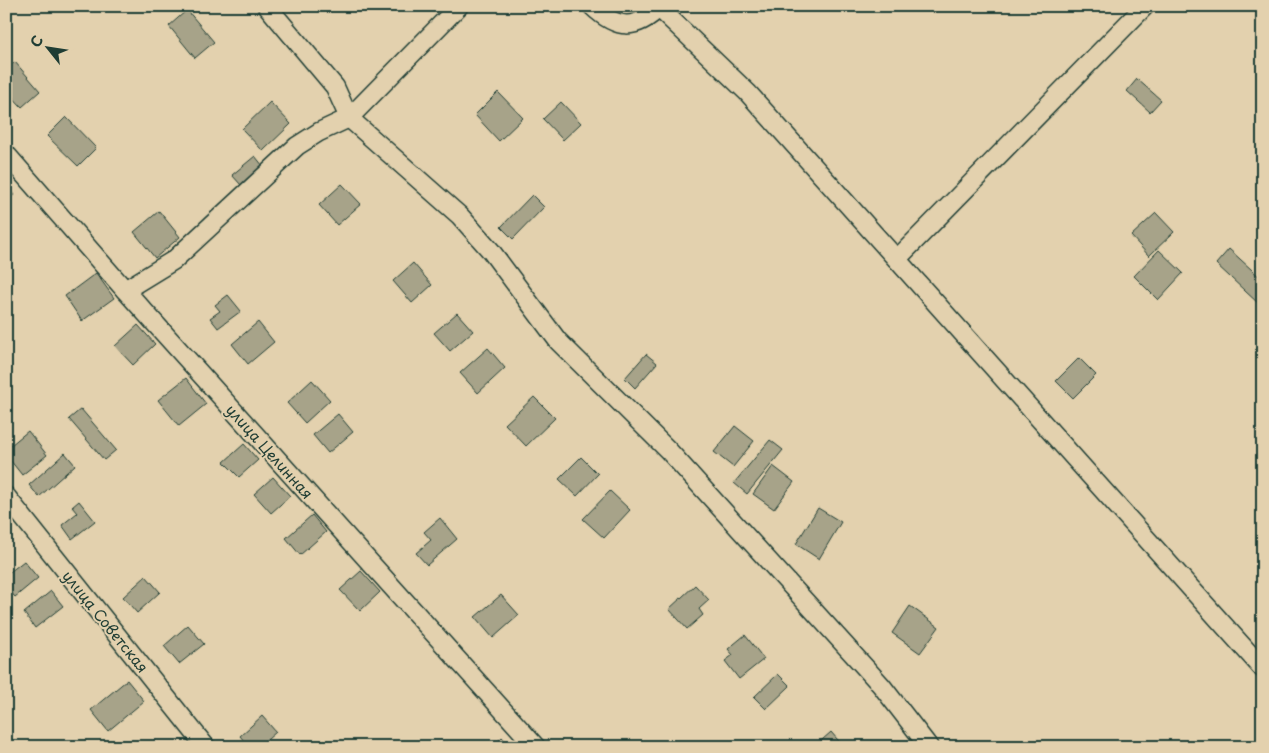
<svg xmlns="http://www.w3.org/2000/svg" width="1269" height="753" viewBox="0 0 1269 753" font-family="'Playpen Sans',sans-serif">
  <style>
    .building { fill: #a7a389; stroke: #1f3d34 }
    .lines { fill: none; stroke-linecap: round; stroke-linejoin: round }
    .street-casing { stroke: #1f3d34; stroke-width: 21 }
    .street { stroke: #e3d1ae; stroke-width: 18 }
    .labels { text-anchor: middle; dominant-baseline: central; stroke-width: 4; stroke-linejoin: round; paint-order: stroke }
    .street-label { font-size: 15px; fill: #1f3d34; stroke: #e3d1ae }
  </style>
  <rect width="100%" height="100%" fill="#e3d1ae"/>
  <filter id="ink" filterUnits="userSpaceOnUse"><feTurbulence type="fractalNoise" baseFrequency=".02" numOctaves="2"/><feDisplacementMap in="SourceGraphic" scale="10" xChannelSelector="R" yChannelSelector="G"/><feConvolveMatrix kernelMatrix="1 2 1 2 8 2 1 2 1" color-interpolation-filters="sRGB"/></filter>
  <g filter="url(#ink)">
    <g class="building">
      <polygon points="187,10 214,42 195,58 169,26"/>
      <polygon points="15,62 40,91 22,107 6,90 6,69"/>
      <polygon points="1137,79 1161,100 1150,112 1127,91"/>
      <polygon points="498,92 523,118 499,141 475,115"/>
      <polygon points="270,102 291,124 263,151 242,129"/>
      <polygon points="561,102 581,123 563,140 543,119"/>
      <polygon points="66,117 96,148 78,166 47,136"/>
      <polygon points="255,156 263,166 241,185 232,175"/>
      <polygon points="342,184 361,204 337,225 319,205"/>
      <polygon points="6,185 14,195 6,202"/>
      <polygon points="532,195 544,207 513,239 501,227"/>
      <polygon points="159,211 180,237 155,258 134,232"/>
      <polygon points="1156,213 1174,232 1149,256 1131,236"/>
      <polygon points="1229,249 1263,280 1263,300 1259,304 1216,264"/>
      <polygon points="1159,250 1183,273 1158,300 1134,276"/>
      <polygon points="413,263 432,285 412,303 393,281"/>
      <polygon points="96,273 114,298 82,321 65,296"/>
      <polygon points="228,295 241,311 218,328 210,318 220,311 215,305"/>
      <polygon points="457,313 473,331 450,351 434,333"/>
      <polygon points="258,322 274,342 248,364 232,344"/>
      <polygon points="138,325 155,344 133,365 115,346"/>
      <polygon points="488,348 505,368 478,393 460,373"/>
      <polygon points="646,354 657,363 635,388 625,378"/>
      <polygon points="1079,358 1096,375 1073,398 1056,381"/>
      <polygon points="186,378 206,404 179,426 158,400"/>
      <polygon points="312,380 330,400 305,423 287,403"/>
      <polygon points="534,397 555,418 526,446 505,424"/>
      <polygon points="81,409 116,450 104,460 69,419"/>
      <polygon points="338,414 353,432 328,453 313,435"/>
      <polygon points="735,426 754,441 733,467 714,452"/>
      <polygon points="28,431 47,455 22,475 6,455 6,449"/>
      <polygon points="770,440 783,450 747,494 734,483"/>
      <polygon points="244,444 258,460 239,477 224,462"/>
      <polygon points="65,453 75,465 39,497 29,485"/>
      <polygon points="581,457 598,474 577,496 559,479"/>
      <polygon points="773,466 794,482 774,509 753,494"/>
      <polygon points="273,477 290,496 271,513 254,494"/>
      <polygon points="610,491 630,510 604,538 583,519"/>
      <polygon points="79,501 95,521 72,539 62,525 77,513 72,507"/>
      <polygon points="818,508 841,522 819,559 796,544"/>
      <polygon points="312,515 326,532 300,555 286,538"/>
      <polygon points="440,518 457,539 427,565 416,553 431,540 424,532"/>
      <polygon points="24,561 38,578 15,597 6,587 6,575"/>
      <polygon points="361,571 380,592 360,611 340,590"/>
      <polygon points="146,576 160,592 137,613 123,597"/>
      <polygon points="695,585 709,600 699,609 703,615 687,629 669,609"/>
      <polygon points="51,591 63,606 35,628 24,613"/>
      <polygon points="501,595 519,615 493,638 475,617"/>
      <polygon points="910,606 939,627 920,653 892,633"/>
      <polygon points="188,625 204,644 179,664 164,646"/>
      <polygon points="745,635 764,659 739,679 725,661 733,655 728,649"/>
      <polygon points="778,674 790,686 766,709 754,697"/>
      <polygon points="127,680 144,701 108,731 91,710"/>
      <polygon points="262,716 276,732 259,747 249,747 240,736"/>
      <polygon points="831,732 844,747 814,747"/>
      <polygon points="502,737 512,747 492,747"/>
    </g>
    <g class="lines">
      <g class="street-casing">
        <g id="street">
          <polyline points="267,6 335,87 349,118 460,216 491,251 558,341 668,450 881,685 929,747"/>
          <path d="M592,6C617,30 636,31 661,6"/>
          <polyline points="657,6 748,93 1263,669"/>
          <polyline points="6,154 125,290 536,747"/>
          <polyline points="897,259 1145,6"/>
          <polyline points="125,290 174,260 297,146 319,132 349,118 459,6"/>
          <polyline points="6,496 206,747"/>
        </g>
      </g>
      <use href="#street" class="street"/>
    </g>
  </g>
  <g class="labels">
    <g class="street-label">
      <text transform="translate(270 451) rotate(48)">улица Целинная</text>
      <text transform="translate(106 621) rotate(51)">улица Советская</text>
    </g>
  </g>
  <rect width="1269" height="753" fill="none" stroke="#e3d1ae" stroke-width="25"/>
  <rect x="12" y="12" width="1244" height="728" fill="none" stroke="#1f3d34" stroke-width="2" filter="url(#ink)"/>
  <g transform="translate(48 48) rotate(300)" stroke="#e3d1ae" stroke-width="4" paint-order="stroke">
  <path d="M0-4L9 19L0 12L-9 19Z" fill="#1f3d34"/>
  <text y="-8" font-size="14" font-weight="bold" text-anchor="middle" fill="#1f3d34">С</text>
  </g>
</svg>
